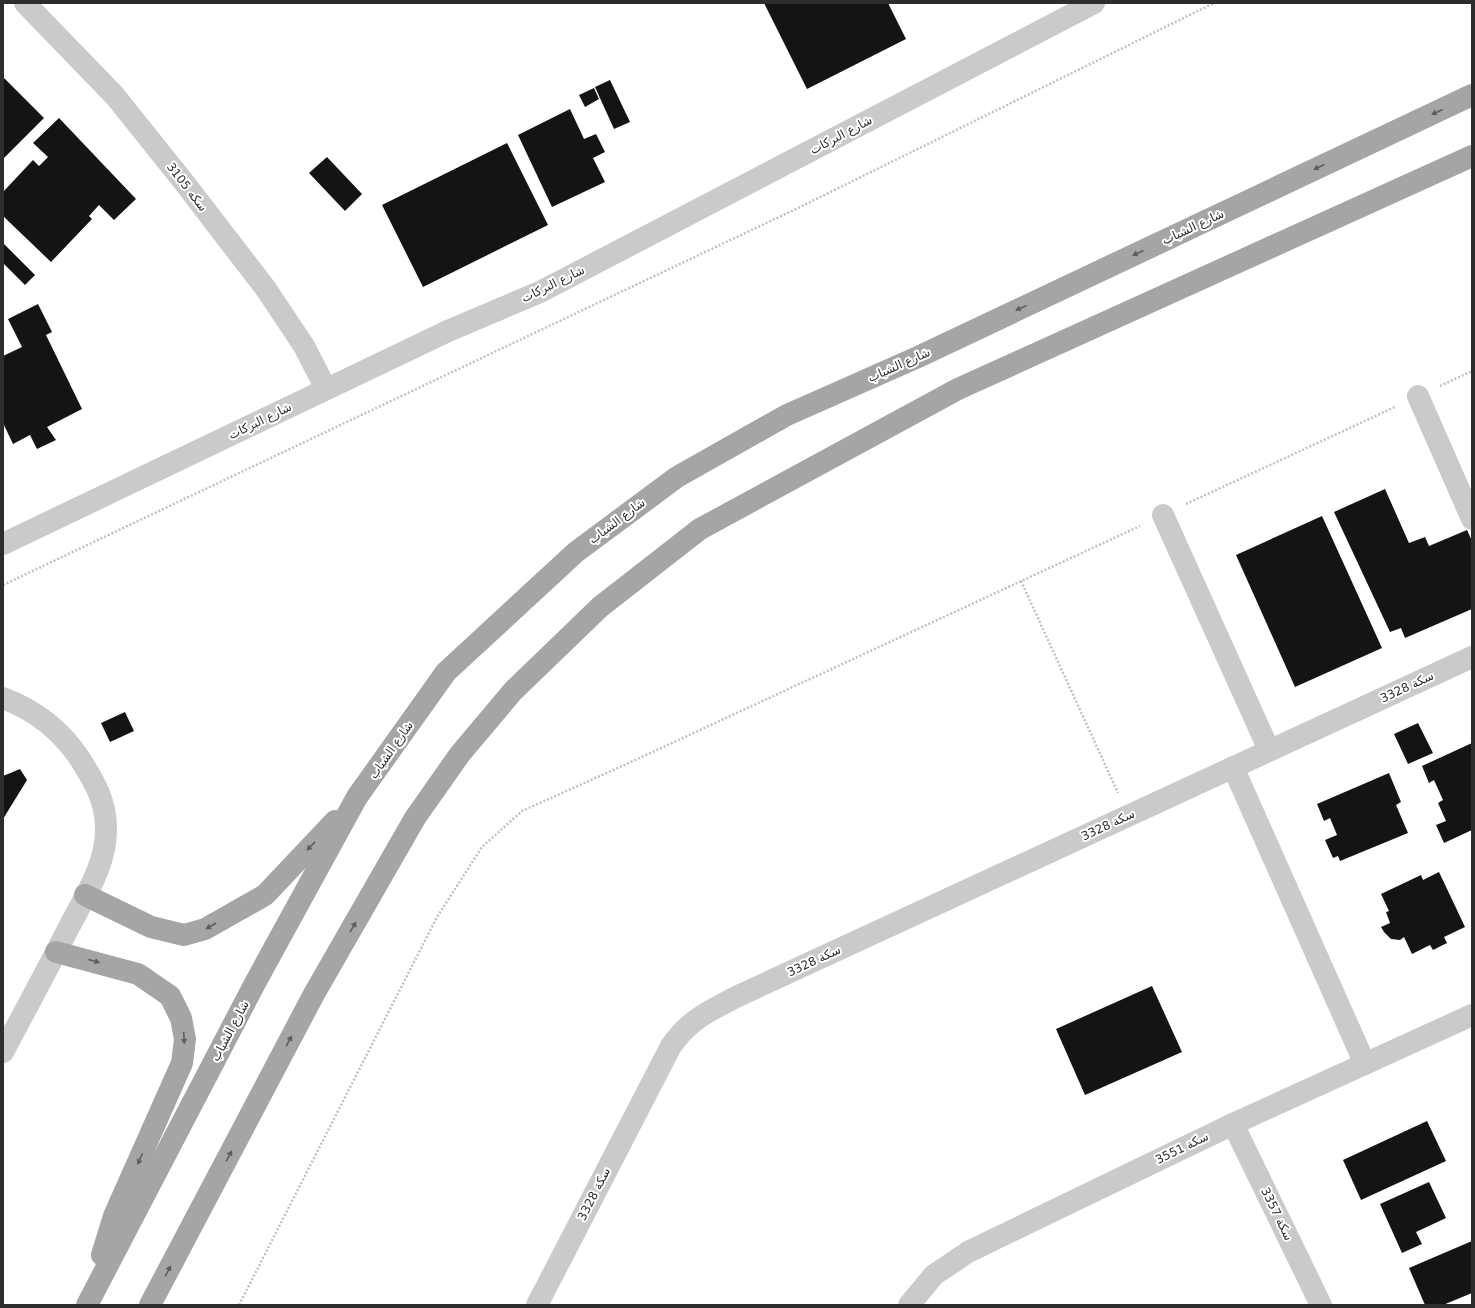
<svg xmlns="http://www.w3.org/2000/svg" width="1475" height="1308" viewBox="0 0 1475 1308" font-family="'DejaVu Sans','Noto Sans Arabic',sans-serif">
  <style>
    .building { fill: #141414 }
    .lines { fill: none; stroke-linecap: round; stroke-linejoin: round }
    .path { stroke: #c1c1c1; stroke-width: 2.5; stroke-dasharray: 2 2; stroke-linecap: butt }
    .minor { stroke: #cacaca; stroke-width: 22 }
    .major { stroke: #a5a5a5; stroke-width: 22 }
    .oneway { fill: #5d5d5d }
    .labels { text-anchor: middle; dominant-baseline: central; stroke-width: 4; stroke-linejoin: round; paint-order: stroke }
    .street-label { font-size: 12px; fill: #2d2d2d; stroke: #fff }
  </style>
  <rect width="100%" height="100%" fill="#fff"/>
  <g class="building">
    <polygon points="764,3 888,3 906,39 807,89"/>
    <polygon points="3,77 44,118 3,159"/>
    <polygon points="610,80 630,122 614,129 595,87"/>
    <polygon points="594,88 599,99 585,107 579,95"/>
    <polygon points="570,109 584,139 596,134 605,152 593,158 605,182 552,207 518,135"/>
    <polygon points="59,118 136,199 114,220 99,205 89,216 92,219 51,262 3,216 3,192 33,160 39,166 48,157 33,143"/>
    <polygon points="507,143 548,225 423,287 382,205"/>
    <polygon points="327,157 362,194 345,211 309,173"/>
    <polygon points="3,243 35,275 25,285 3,263"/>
    <polygon points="38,304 52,332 46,335 82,409 47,427 56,440 37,449 30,435 13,444 3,423 3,356 22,347 8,319"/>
    <polygon points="1385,489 1409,543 1425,537 1429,546 1467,530 1472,541 1472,609 1405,638 1401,628 1390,632 1334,512"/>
    <polygon points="1322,516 1382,648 1295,687 1236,555"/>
    <polygon points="125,712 134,731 110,742 101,723"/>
    <polygon points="1418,723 1433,753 1408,764 1394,734"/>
    <polygon points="1472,743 1472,830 1444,843 1436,825 1446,821 1438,803 1443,800 1434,780 1429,783 1422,766"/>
    <polygon points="20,769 27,780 3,819 3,776"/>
    <polygon points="1389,773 1401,802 1396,805 1408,833 1340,861 1338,856 1333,858 1325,840 1337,835 1330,818 1324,821 1317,804"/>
    <polygon points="1439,872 1465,927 1444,937 1447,943 1433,950 1430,945 1412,954 1404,937 1400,940 1391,939 1384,932 1381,927 1390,923 1386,912 1389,911 1381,894 1421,875 1423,880"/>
    <polygon points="1152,986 1182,1052 1085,1095 1056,1029"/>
    <polygon points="1427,1121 1446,1161 1361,1200 1343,1160"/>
    <polygon points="1429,1182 1446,1218 1416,1232 1422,1244 1402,1253 1380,1204"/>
    <polygon points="1472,1241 1472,1293 1443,1305 1425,1305 1409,1268"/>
  </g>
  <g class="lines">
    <g class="path">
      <polyline points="1440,386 1472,371"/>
      <polyline points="1186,504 1395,407"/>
      <polyline points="1021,581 1118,793"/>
      <polyline points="3,585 798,208 1214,3"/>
      <polyline points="239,1305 437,917 482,847 522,811 631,762 1140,526"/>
    </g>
    <g class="minor">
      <polyline points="25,3 115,96 183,181 266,289 304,346 326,389"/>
      <polyline points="1418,396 1472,519"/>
      <polyline points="1163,515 1269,750"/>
      <polyline points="3,544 448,331 540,292 1094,3"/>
      <path d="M3,698C35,710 61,730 80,759C94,781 106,801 106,828C107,864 84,898 68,929C47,970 25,1011 3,1052"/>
      <polyline points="1233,767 1365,1064"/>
      <polyline points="1233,1124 1321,1305"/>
      <path d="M537,1305L671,1046C689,1020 709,1011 736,997L1472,657"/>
      <polyline points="909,1305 934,1275 968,1252 1233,1124 1472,1015"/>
    </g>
    <g class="major">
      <polyline points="85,895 151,927 184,935 205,929 265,895 335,821"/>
      <polyline points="56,952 138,974 170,996 181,1018 185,1039 182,1063 114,1216 102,1255"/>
      <polyline points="87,1305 254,985 357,797 446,672 576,552 677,477 787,415 918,357 1472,95"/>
      <polyline points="150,1305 314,994 415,818 460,754 513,691 600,607 700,529 958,389 1472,156"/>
    </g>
  </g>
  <defs><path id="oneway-solid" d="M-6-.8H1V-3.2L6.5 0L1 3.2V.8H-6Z"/></defs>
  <g class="oneway">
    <use href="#oneway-solid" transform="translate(1437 112) rotate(155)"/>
    <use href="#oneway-solid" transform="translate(1319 167) rotate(155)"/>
    <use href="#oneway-solid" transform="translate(1138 253) rotate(155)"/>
    <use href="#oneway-solid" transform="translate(1021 308) rotate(155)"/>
    <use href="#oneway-solid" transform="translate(311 846) rotate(134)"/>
    <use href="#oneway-solid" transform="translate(211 926) rotate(150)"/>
    <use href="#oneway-solid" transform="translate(353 927) rotate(-60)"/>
    <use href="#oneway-solid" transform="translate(94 961) rotate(15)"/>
    <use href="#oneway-solid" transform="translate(184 1038) rotate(87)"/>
    <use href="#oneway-solid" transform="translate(289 1041) rotate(-62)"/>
    <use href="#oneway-solid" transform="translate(229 1156) rotate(-62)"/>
    <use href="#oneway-solid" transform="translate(140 1159) rotate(114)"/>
    <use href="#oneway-solid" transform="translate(168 1271) rotate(-62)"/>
  </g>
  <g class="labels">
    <g class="street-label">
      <text transform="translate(841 135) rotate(-28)">شارع البركات</text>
      <text transform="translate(187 187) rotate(52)">سكه 3105</text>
      <text transform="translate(1193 227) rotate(-25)">شارع الشباب</text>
      <text transform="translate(553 284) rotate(-26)">شارع البركات</text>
      <text transform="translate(899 365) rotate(-24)">شارع الشباب</text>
      <text transform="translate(260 421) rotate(-26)">شارع البركات</text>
      <text transform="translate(617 521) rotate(-37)">شارع الشباب</text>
      <text transform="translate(1407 687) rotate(-25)">سكة 3328</text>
      <text transform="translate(391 750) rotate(-55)">شارع الشباب</text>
      <text transform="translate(1108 825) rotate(-25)">سكة 3328</text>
      <text transform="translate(814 961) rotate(-25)">سكة 3328</text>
      <text transform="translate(230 1031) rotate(-62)">شارع الشباب</text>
      <text transform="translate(1182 1148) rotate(-26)">سكة 3551</text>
      <text transform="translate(594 1194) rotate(-63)">سكة 3328</text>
      <text transform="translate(1277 1214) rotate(64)">سكة 3357</text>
    </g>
  </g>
  <rect width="1475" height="1308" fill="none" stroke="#2d2d2d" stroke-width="8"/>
</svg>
